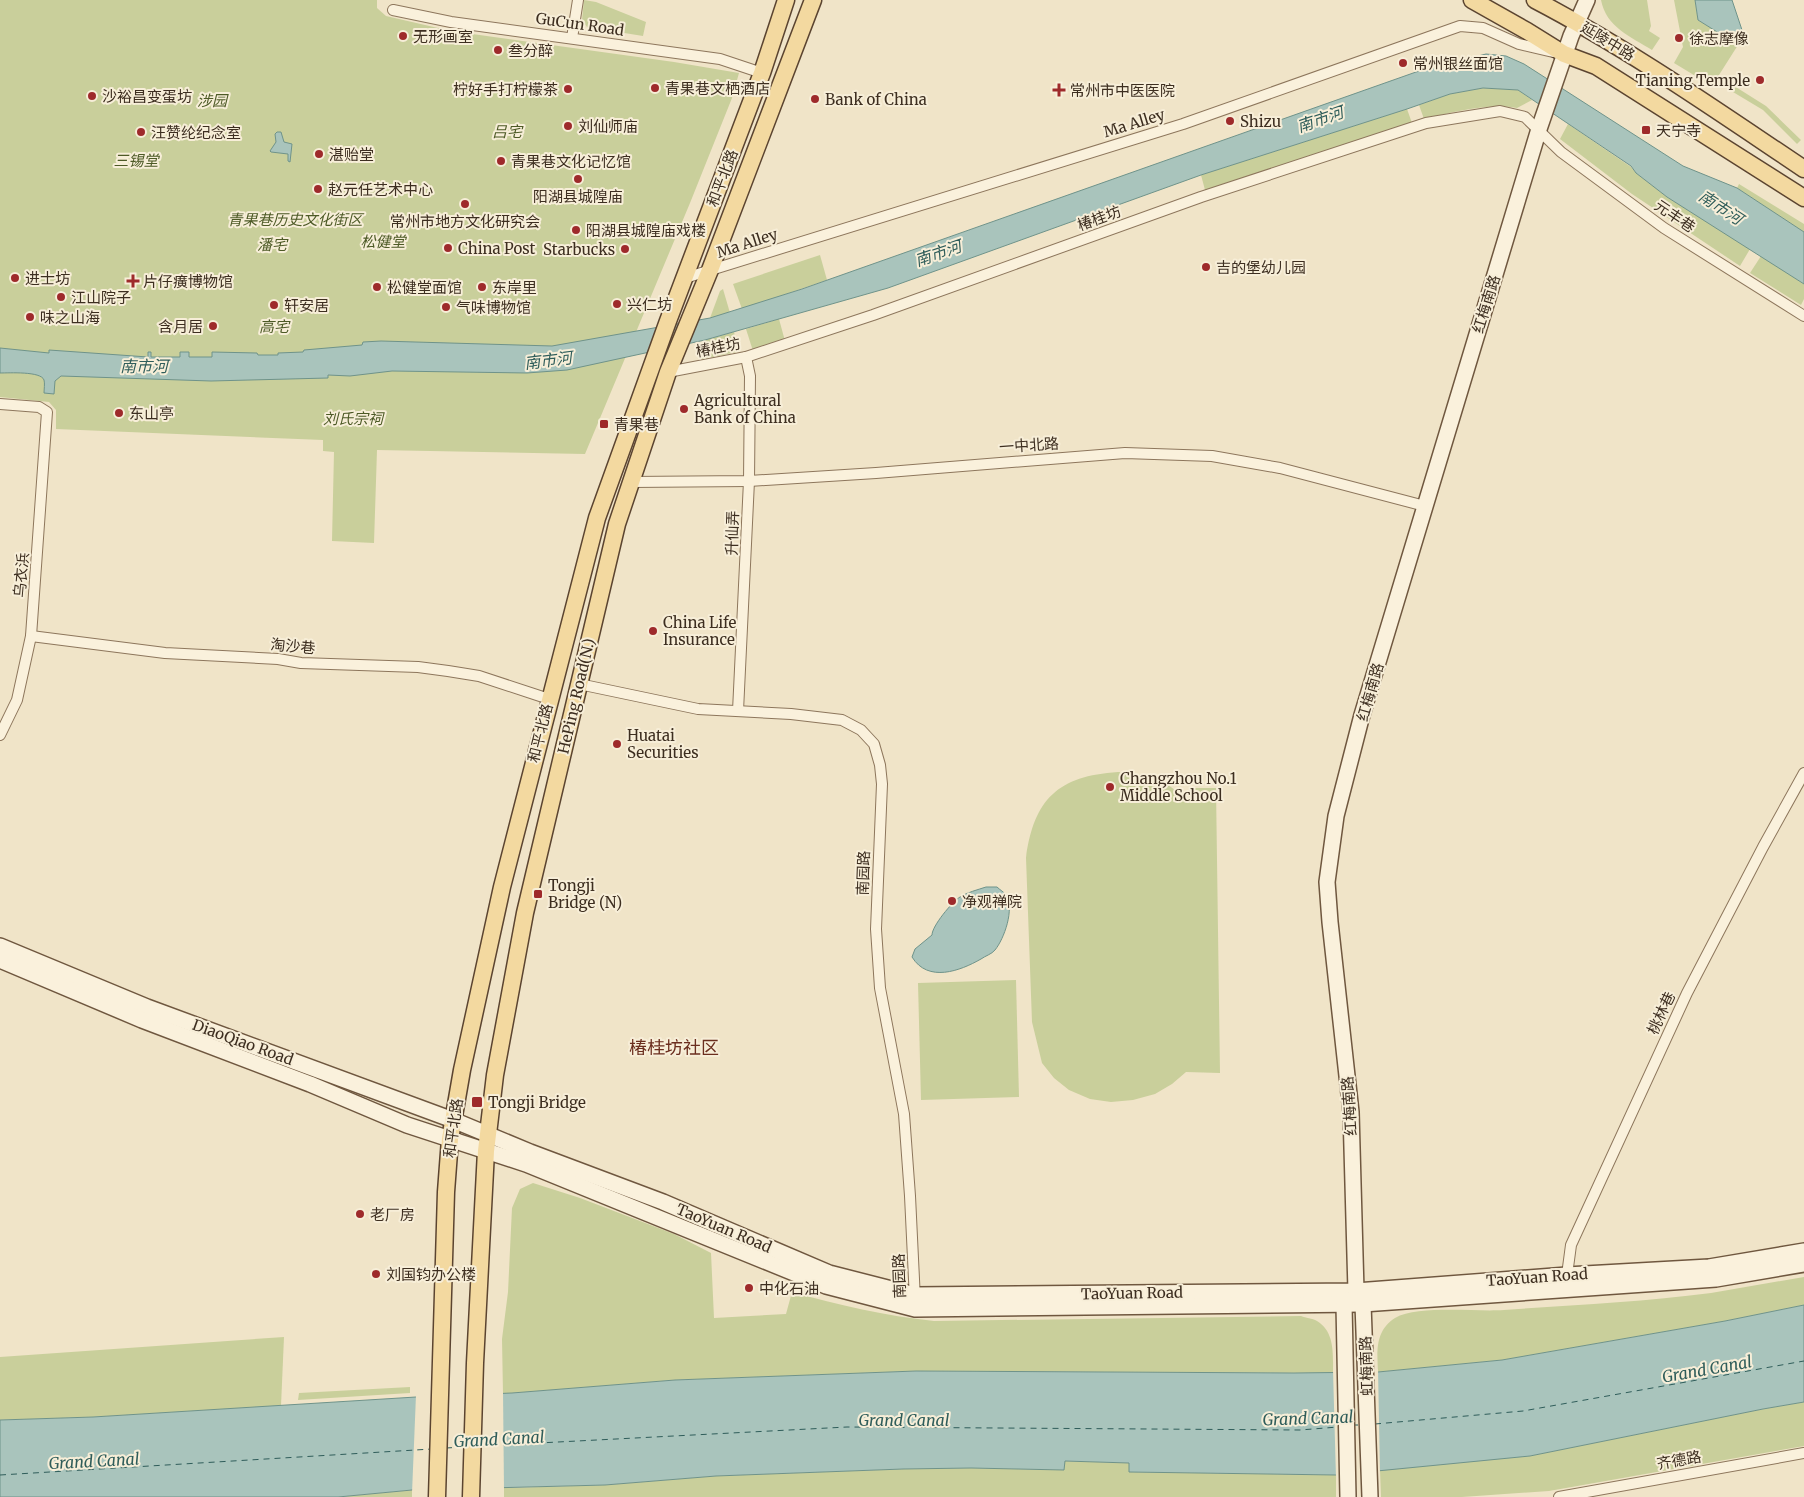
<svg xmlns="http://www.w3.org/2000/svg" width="1804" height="1497" viewBox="0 0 1804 1497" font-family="Merriweather,'Noto Sans SC',serif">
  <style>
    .green { fill: #c9cf9b }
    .water { fill: #a9c4bc; stroke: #6f938a }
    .pier { fill: #f0e4c8 }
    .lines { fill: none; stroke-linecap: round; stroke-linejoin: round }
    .ferry { stroke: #2f5d5a; stroke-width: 1; stroke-dasharray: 6 5; stroke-linecap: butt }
    .street-casing { stroke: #8d765c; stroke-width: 12 }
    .secondary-casing { stroke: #6f573f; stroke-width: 18 }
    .primary-casing { stroke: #5b4430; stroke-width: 19 }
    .street { stroke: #faf1dc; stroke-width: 10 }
    .secondary { stroke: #faf1dc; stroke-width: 15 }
    .primary { stroke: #f3d9a0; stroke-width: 16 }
    .poi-dot { fill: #9e2a2b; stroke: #f7eed8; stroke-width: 2 }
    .labels { text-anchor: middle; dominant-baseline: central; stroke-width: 4; stroke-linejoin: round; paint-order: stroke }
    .street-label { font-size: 15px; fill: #3d2e20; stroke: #f7eed8 }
    .poi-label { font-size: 15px; fill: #3d2e20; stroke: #f7eed8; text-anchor: start }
    .park-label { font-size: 15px; font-style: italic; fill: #4d5a26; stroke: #f7eed8 }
    .water-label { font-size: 16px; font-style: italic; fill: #2f5d5a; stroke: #f7eed8 }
    .quarter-label { font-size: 18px; fill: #6b2e1e; stroke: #f7eed8 }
  </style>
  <rect width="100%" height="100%" fill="#f0e4c8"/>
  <g class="green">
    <polygon points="0,0 377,0 377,8 386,16 451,31 674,62 739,73 732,98 690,203 585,454 377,450 374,543 332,541 334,452 323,451 323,440 56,429 56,410 49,402 0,397"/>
    <polygon points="584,0 596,2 646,22 643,36 587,27 582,20"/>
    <path d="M1601,0H1647L1651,26L1649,31L1660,38L1652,50C1631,37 1606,27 1601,0Z"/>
    <polygon points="1674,0 1695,0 1698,20 1738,45 1712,86 1674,63 1683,47"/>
    <polygon points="1731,84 1766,106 1801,140 1797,144 1763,110 1728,89"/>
    <path d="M1483,88L1518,90L1532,100L1517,108C1486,103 1454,112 1424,119L1419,105L1450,94Z"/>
    <polygon points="1407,109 1412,123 1205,190 1201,175"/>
    <polygon points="1568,124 1631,167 1636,173 1667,197 1750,249 1740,266 1632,194 1560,139"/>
    <polygon points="1739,184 1804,224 1804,232 1737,188"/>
    <polygon points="820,255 827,280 742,309 733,284"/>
    <polygon points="1761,256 1804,284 1804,299 1801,305 1750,273"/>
    <polygon points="723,289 730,313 710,318 720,291"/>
    <polygon points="779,319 785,341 753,351 746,329"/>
    <polygon points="734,332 737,343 737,352 703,359 700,358 705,340"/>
    <path d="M1118,772C1153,774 1164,778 1189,803V788H1216L1220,1073L1186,1072L1172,1084L1155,1094L1133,1100L1111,1102L1090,1099L1069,1090L1054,1078L1042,1063L1032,1022L1026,858C1034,799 1058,776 1118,772Z"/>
    <polygon points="1016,980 1019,1097 921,1100 918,983"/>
    <path d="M533,1183L580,1198L674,1234L711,1253L714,1318L786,1314L792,1292C838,1305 886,1316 934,1321L1301,1316C1306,1318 1312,1318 1317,1321C1335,1332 1333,1354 1333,1373L916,1371L675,1380L503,1394L502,1339L508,1292L512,1208L520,1189Z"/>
    <path d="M1804,1277V1305L1725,1321L1502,1360L1378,1372C1377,1351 1375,1331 1395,1318C1418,1305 1475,1312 1504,1310C1572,1305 1642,1302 1711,1293C1742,1288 1773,1282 1804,1277Z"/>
    <polygon points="284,1337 281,1406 93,1417 0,1420 0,1357"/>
    <polygon points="410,1387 410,1393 298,1400 299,1393"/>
    <polygon points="1804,1402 1804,1446 1549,1491 1462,1497 1381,1497 1380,1470 1530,1456 1763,1409"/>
    <polygon points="1064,1461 1129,1463 1130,1472 1336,1475 1336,1497 504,1497 504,1488 605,1485 716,1476 903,1469 971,1468 1064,1470"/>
    <polygon points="412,1490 412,1497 338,1497"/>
  </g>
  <g class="water">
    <polygon points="1695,0 1732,0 1744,36 1738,45 1698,20"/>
    <path d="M1486,54L1506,56L1524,64L1683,166L1737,188L1804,232V284L1667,197L1636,173L1631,166L1518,90L1483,88L1450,94L1407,109L1201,175L888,288L705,340L567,370L527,373L392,371L350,376L328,375V378L211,381L61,376L55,381L54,394L44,393C44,390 45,383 44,380C41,371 9,373 0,373V348L49,353V350L148,357V352H151V357H180V352H189V357H212V352L257,353L258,355H278V353L303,352L304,350L362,345L363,342L381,341L552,346L710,318L802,289L1416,72Z"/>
    <polygon points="277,132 281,132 284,142 292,144 290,162 288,161 288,154 271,152 270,151 276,142 275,134"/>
    <path d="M986,887H997C1000,890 1004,892 1006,895C1015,909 1004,939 995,950C992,954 985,956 981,959C960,971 928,983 912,957L915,949L932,935C932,926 952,902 960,897C968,892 977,890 986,887Z"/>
    <polygon points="1804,1305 1804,1402 1763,1409 1530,1456 1336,1475 1129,1472 1129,1463 1065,1461 1064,1470 971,1468 903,1469 716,1476 605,1485 412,1490 338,1497 0,1497 0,1420 93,1417 416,1397 512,1393 675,1380 916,1371 1294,1373 1378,1372 1502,1360 1725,1321"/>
  </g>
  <g class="pier">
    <polygon points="1378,1369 1380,1473 1336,1478 1333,1370"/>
    <polygon points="503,1391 504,1491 412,1493 416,1395"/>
  </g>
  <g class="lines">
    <g class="ferry">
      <polyline points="1375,1424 1523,1411 1804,1361"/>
      <polyline points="1352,1425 1361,1425"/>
      <polyline points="481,1446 847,1427 1300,1430 1338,1427"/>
      <polyline points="446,1448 464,1447"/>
      <polyline points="0,1475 432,1449"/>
    </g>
    <g class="street-casing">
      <g id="street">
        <polyline points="393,10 451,22 720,59 762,73"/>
        <polyline points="572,38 578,0"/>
        <polyline points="685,278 1183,124 1460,26 1483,28 1519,44 1553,52"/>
        <polyline points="668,372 746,357 873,315 1201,197 1426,123 1500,111 1525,117 1561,152 1664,228 1804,316"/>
        <polyline points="0,404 39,407 47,412 31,636 17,700 0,735"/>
        <polyline points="631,482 749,481 876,473 1125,453 1212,456 1280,468 1425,506"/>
        <polyline points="31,636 165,653 278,659 301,663 418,667 448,671 479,676 549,699"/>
        <polyline points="579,684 698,709 791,714 842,720 861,730 874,744 880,765 882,784 876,929 880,988 904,1114 910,1196 915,1300"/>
        <polyline points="738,711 749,481 750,376 746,357"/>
        <polyline points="1567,1275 1571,1245 1687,993 1763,847 1804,773"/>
        <polyline points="1559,1497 1804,1453"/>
      </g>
    </g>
    <g class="secondary-casing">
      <g id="secondary">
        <polyline points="0,946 147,1007 453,1120 530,1152 663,1202 829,1273 915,1295 1356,1291 1567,1275 1709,1267 1804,1251"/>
        <polyline points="0,960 142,1020 310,1084 407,1125 526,1164 826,1286 915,1309 1363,1304 1716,1279 1804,1264"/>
        <polyline points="1348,1497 1344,1305 1350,1298"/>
        <polyline points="1370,1497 1363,1304 1356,1291 1351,1112 1330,922 1327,882 1336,816 1362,715 1539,129 1571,36 1587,0"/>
      </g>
    </g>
    <g class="primary-casing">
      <g id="primary">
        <polyline points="1472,0 1527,31 1564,54 1596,66 1804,198"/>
        <path d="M1535,0C1629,49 1716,110 1804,169"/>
        <polyline points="437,1497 446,1192 450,1139 462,1070 502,887 597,518 668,321 762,73 786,0"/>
        <polyline points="471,1497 475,1363 486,1151 495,1075 525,913 617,524 668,372 710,270 813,0"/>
      </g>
    </g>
    <use href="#street" class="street"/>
    <use href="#secondary" class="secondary"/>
    <use href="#primary" class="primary"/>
  </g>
  <g class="poi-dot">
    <circle cx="403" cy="36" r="5"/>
    <circle cx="1679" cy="38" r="5"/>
    <circle cx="498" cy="50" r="5"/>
    <circle cx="1403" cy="63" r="5"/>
    <circle cx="1760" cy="80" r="5"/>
    <circle cx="655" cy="88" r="5"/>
    <circle cx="568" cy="89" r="5"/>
    <path d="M1056.5 82.5h5v5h5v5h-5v5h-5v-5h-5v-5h5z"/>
    <circle cx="92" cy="96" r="5"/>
    <circle cx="815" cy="99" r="5"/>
    <circle cx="1230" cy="121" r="5"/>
    <circle cx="568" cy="126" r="5"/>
    <rect x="1641" y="125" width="10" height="10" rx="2.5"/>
    <circle cx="141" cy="132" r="5"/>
    <circle cx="319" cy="154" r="5"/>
    <circle cx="501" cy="161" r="5"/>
    <circle cx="578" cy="179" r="5"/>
    <circle cx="318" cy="189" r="5"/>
    <circle cx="465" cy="204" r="5"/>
    <circle cx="576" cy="230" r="5"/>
    <circle cx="448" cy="248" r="5"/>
    <circle cx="625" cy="249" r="5"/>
    <circle cx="1206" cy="267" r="5"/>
    <circle cx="15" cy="278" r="5"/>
    <path d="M130.5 273.5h5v5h5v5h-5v5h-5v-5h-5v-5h5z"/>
    <circle cx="377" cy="287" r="5"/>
    <circle cx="482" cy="287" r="5"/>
    <circle cx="61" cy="297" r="5"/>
    <circle cx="617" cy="304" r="5"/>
    <circle cx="274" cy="305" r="5"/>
    <circle cx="446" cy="307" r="5"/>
    <circle cx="30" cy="317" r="5"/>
    <circle cx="213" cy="326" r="5"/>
    <circle cx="684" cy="409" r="5"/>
    <circle cx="119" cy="413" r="5"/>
    <rect x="599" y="419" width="10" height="10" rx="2.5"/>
    <circle cx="653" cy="631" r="5"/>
    <circle cx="617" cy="744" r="5"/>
    <circle cx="1110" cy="787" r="5"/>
    <rect x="533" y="889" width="10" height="10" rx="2.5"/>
    <circle cx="952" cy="901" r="5"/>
    <rect x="471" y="1096" width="12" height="12" rx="2.5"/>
    <circle cx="360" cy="1214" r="5"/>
    <circle cx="376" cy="1274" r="5"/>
    <circle cx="749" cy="1288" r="5"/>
  </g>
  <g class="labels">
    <g class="street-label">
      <text transform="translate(580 24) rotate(8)">GuCun Road</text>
      <text transform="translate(1608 41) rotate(31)">延陵中路</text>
      <text transform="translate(1134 123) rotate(-17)">Ma Alley</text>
      <text transform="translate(722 178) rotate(-69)">和平北路</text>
      <text transform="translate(1675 216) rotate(34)">元丰巷</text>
      <text transform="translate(1099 218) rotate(-20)">椿桂坊</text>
      <text transform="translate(747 243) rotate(-18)">Ma Alley</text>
      <text transform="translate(1486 304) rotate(-73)">红梅南路</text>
      <text transform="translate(718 347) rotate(-11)">椿桂坊</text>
      <text transform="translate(1029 445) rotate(-4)">一中北路</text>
      <text transform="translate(732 533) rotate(-88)">升仙弄</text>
      <text transform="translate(21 575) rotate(-85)">乌衣浜</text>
      <text transform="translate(293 646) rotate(5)">淘沙巷</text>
      <text transform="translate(1370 692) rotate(-74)">红梅南路</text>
      <text transform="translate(576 696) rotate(-77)">HePing Road(N.)</text>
      <text transform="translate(540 733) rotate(-76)">和平北路</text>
      <text transform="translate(863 873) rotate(-88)">南园路</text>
      <text transform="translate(1661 1013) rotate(-65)">桃林巷</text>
      <text transform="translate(243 1042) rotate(20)">DiaoQiao Road</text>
      <text transform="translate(1349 1106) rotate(-94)">红梅南路</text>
      <text transform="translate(453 1128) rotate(-82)">和平北路</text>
      <text transform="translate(724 1228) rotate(23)">TaoYuan Road</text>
      <text transform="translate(899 1276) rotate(-92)">南园路</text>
      <text transform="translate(1537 1277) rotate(-4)">TaoYuan Road</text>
      <text transform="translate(1132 1293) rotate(-1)">TaoYuan Road</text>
      <text transform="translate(1366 1366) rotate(-92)">虹梅南路</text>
      <text transform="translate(1679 1460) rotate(-10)">齐德路</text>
    </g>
    <g class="poi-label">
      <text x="413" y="36">无形画室</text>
      <text x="1689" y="38">徐志摩像</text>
      <text x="508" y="50">叁分醉</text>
      <text x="1413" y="63">常州银丝面馆</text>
      <text x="1750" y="80" text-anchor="end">Tianing Temple</text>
      <text x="665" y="88">青果巷文栖酒店</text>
      <text x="558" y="89" text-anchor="end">柠好手打柠檬茶</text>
      <text x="1070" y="90">常州市中医医院</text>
      <text x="102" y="96">沙裕昌变蛋坊</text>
      <text x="825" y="99">Bank of China</text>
      <text x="1240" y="121">Shizu</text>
      <text x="578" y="126">刘仙师庙</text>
      <text x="1656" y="130">天宁寺</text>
      <text x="151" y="132">汪赞纶纪念室</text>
      <text x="329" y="154">湛贻堂</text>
      <text x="511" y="161">青果巷文化记忆馆</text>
      <text x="328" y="189">赵元任艺术中心</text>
      <text x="578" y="196" text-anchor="middle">阳湖县城隍庙</text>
      <text x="465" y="221" text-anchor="middle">常州市地方文化研究会</text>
      <text x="586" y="230">阳湖县城隍庙戏楼</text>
      <text x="458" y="248">China Post</text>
      <text x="615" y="249" text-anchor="end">Starbucks</text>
      <text x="1216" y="267">吉的堡幼儿园</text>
      <text x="25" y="278">进士坊</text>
      <text x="143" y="281">片仔癀博物馆</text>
      <text x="387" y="287">松健堂面馆</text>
      <text x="492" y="287">东岸里</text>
      <text x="71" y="297">江山院子</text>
      <text x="627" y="304">兴仁坊</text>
      <text x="284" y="305">轩安居</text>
      <text x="456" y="307">气味博物馆</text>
      <text x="40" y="317">味之山海</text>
      <text x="203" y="326" text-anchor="end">含月居</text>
      <text x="694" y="400">Agricultural<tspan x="694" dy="17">Bank of China</tspan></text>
      <text x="129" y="413">东山亭</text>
      <text x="614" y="424">青果巷</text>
      <text x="663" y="622">China Life<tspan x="663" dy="17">Insurance</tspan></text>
      <text x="627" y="735">Huatai<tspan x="627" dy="17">Securities</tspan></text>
      <text x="1120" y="778">Changzhou No.1<tspan x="1120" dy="17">Middle School</tspan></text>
      <text x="548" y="885">Tongji<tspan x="548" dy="17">Bridge (N)</tspan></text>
      <text x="962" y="901">净观禅院</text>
      <text x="488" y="1102">Tongji Bridge</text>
      <text x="370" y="1214">老厂房</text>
      <text x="386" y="1274">刘国钧办公楼</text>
      <text x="759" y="1288">中化石油</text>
    </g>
    <g class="park-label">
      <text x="212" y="100">涉园</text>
      <text x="507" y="131">吕宅</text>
      <text x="136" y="160">三锡堂</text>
      <text x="295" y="219">青果巷历史文化街区</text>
      <text x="383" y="241">松健堂</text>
      <text x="272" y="244">潘宅</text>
      <text x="274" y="326">高宅</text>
      <text x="353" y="418">刘氏宗祠</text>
    </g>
    <g class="water-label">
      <text transform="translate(1320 119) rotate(-19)">南市河</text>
      <text transform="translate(1721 207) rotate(33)">南市河</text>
      <text transform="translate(938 253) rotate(-19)">南市河</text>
      <text transform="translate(548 360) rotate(-7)">南市河</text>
      <text x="144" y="366">南市河</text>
      <text transform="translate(1707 1369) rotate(-10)">Grand Canal</text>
      <text transform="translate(1308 1418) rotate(-2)">Grand Canal</text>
      <text x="904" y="1420">Grand Canal</text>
      <text transform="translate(499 1439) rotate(-3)">Grand Canal</text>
      <text transform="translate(94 1461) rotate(-3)">Grand Canal</text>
    </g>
    <g class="quarter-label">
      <text x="674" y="1047">椿桂坊社区</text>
    </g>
  </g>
</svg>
